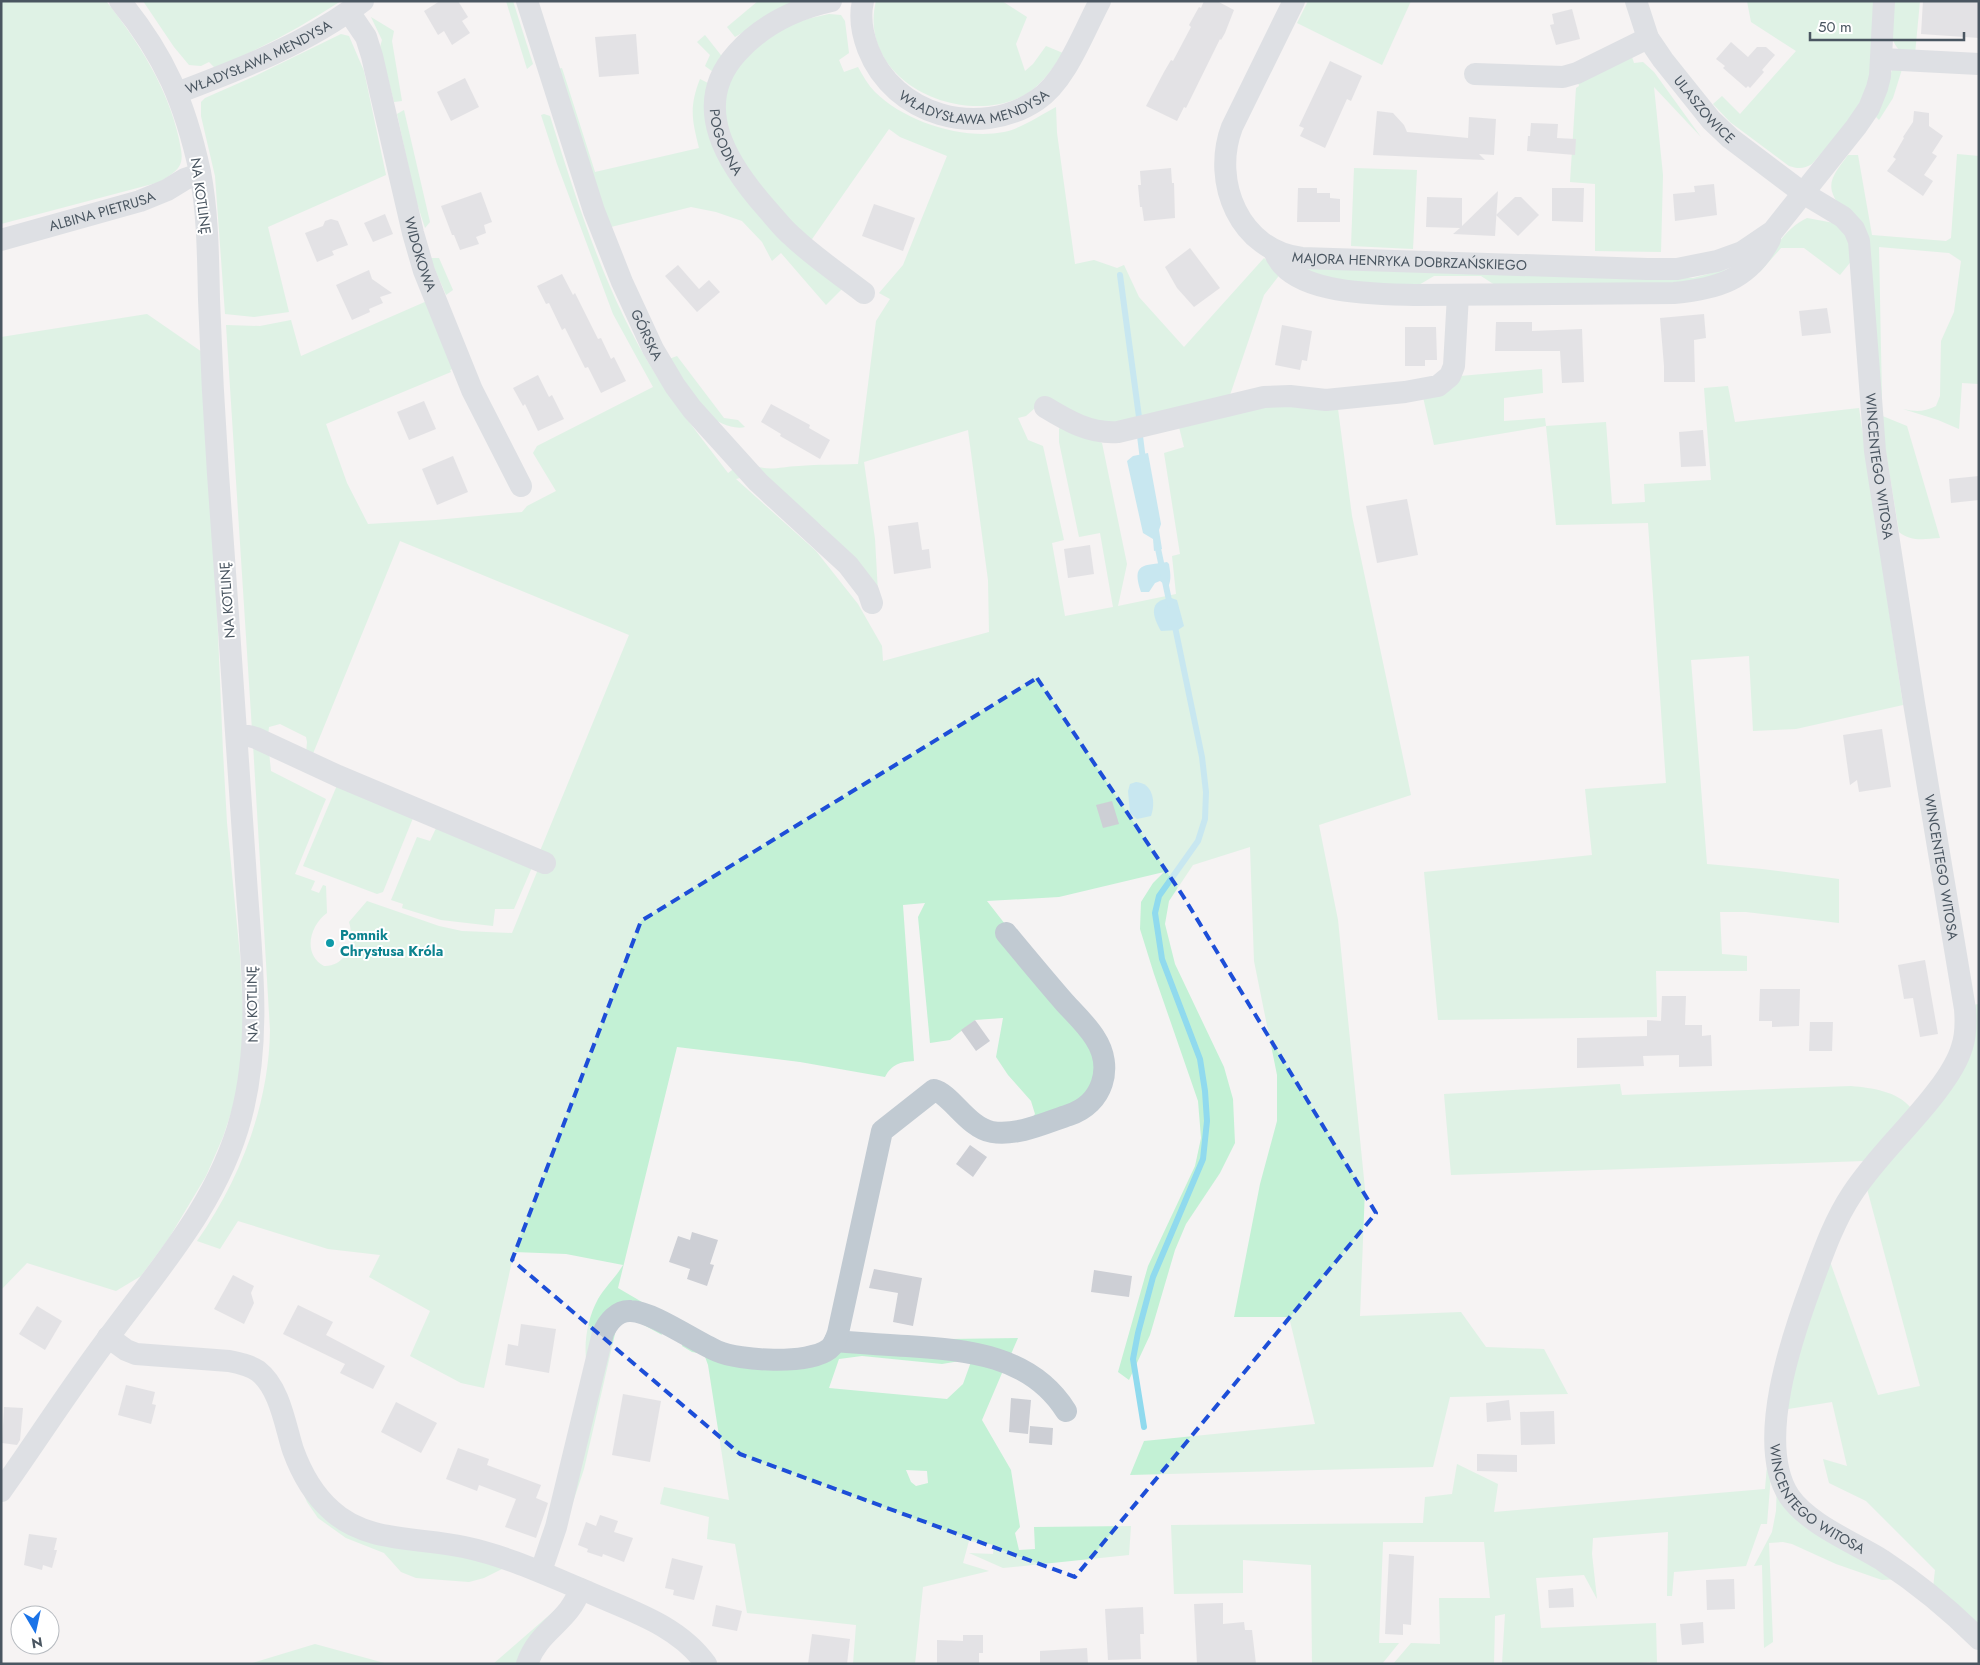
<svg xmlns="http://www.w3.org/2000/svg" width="1980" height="1665" viewBox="0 0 1980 1665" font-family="Jost,sans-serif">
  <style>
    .green { fill: #c3f1d5; fill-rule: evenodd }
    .water { fill: #90daee }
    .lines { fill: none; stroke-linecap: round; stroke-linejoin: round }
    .stream { stroke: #90daee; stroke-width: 6 }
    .building { fill: #cdcfd5 }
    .minor { stroke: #c1cad2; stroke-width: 22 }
    .marked { fill: none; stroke: #1d4ed8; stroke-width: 4; stroke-dasharray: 10 6; stroke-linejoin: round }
    .culture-dot { fill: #0f9aa8; stroke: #fff; stroke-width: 2 }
    .labels { text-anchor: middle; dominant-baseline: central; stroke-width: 4; stroke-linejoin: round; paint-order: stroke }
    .street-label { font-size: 14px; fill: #4a5661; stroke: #fff }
    .culture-label { font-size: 14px; font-weight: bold; fill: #0d838f; stroke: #fff; text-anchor: start }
  </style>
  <rect width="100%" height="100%" fill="#f5f3f3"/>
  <g class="green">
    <path d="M1,1H106C138,41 168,88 179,139C180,146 183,155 181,162C179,171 167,177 160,182L1,224Z"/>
    <path d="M143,1H341C301,27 259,50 215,68L209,62L201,66L189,65L174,47Z"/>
    <polygon points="506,1 513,1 533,64 527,69"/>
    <polygon points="758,1 797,1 735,37 727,27"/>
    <path d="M876,1H1002L1027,17L1016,44L1025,71L1033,64L1046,46L1063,53C1054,67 1042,84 1028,93C965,131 856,82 876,1Z"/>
    <polygon points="1308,1 1411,1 1382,65 1297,23"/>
    <path d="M1747,1H1878C1875,32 1876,68 1863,96C1852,122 1830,143 1812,164C1804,169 1798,169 1789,166L1730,122L1713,104L1722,96L1740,114L1796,51L1751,22Z"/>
    <path d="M1889,1H1920L1915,54L1902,53C1887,39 1890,21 1889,1Z"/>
    <path d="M829,14L841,15L845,21L849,53L839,60L844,72L858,67C863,76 868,85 875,92C905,122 963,140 1004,132C1022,128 1039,116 1056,107L1057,133L1075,264L1094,260L1117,268L1124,265L1139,297L1184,347L1264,258L1281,273L1264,295L1230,395L1113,425C1087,426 1065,414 1044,400L1026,416L1018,418L1028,440L1043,446L1064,540L1052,543L1065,616L1113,607L1100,533L1079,537L1059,442V429L1061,426L1076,429L1102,443L1127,564L1118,606L1176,594L1172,556L1180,554L1164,453L1184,447L1179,427C1202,421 1223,412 1246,406C1276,398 1308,405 1338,409L1352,516L1411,795L1319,825L1338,920L1365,1189L1360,1316L1461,1312L1486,1347L1544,1349L1568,1394L1450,1397L1433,1467L1130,1475L1144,1441L1315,1424L1289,1317H1234L1260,1184L1277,1121V1075L1254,961L1250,847L1193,865L1169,901L1165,924L1175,964L1224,1067L1233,1099L1235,1143L1220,1173L1186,1224L1175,1250L1150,1335L1129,1380L1118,1372L1148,1266L1195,1166L1201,1138L1198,1101L1154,974L1140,929L1141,902L1153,883L1164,872L1059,897L987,901L1005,924L1001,931L1092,1047L1097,1074L1094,1092L1071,1112L1030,1121L1035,1114L1031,1101L1008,1075L996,1057L1003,1018L975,1020L950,1040L930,1043L918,917L925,903L903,905L914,1061C900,1062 892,1064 885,1077L800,1062L677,1047L618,1288L666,1316C657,1317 648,1307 638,1305C596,1297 595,1346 589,1375C582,1351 586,1321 598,1299C605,1287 616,1277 623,1265L566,1254L514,1252L484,1388L461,1383L410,1356L430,1311L369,1277L380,1255L328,1249L238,1221L220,1249L197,1241C240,1180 269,1105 270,1030L253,744L269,752L271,771L326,799L295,874L315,881L311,890L319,893L323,885L326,886L327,913C310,925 302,954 324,966C347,967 355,940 349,922L367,901L439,926L462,931L512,933L539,867L546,869L551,862L549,858L309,757L306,754L307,742L306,737L280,724L269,727L268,736L252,730L226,325L260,326L291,320L301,356L427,301L455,368L450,370L451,372L326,424L347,483L368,524L436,520L522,512L527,506L556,491L533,453L537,446L653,387L613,314L557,164L541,115L544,114L550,116C578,205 606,296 656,375C678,409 704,441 728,473L735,468L744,477L736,479L816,551L858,604L882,646L883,661L989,632L988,580L968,430L864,462L875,539L878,593L851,556L822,526L783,497L746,462C767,473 777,467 799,466C819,464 838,465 858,464L876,321L890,299L879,293L903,265L947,156L900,137L889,129L810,242C772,206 737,171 724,119C722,111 719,98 722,89C726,80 733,72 738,64C760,33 794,21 829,14ZM400,541L629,635L540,851L312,756Z"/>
    <polygon points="371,17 394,31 392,41 402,101 394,102 380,47 382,40"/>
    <polygon points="341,34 349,36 364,71 386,175 268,227 289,312 254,317 225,314 215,176 201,116 201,102 205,98 255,76"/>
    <polygon points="705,35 724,59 716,74 705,66 710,55 697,42"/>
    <polygon points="1632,57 1634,63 1643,62 1654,72 1701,137 1654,87 1663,175 1661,252 1595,251 1595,184 1570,182 1576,88 1579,86 1578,82"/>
    <polygon points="1903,66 1893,98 1879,120 1876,117 1892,70"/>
    <path d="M562,68L595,172L699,148C692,120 689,107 700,79L712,85L717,144L844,287L826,305L781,253L772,261L762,242L742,221L716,212L691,207L607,228L556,69Z"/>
    <polygon points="404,110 430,222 425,228 415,197 397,114"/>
    <path d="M1957,154L1979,156V384L1962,383L1959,429L1938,420L1903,409C1916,412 1924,412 1936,406L1940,396L1941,341L1954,312L1961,261L1949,253L1879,247L1882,400L1842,209C1823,185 1832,177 1848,155H1858L1872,235L1946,241L1951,238Z"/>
    <polygon points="1354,168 1417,170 1413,249 1351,246"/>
    <path d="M1807,218L1834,223L1846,230L1853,259L1840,275L1804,248H1781L1759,273C1771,253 1785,228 1807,218Z"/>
    <polygon points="430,258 439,258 453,290 446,295"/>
    <polygon points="1293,265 1671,278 1693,278 1727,269 1705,283 1498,287 1481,276 1434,276 1417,286 1335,282"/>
    <polygon points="147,314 202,352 212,492 223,752 227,823 240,956 244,1033 239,1089 223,1137 206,1176 169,1238 141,1276 116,1291 27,1263 1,1290 1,337"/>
    <path d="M677,356L724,418L738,420L745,427C733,430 717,422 707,415L669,359Z"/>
    <polygon points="1542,369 1543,393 1504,398 1504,421 1545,418 1546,426 1606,422 1612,504 1645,502 1644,484 1711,480 1704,388 1728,386 1735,422 1859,408 1903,705 1796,729 1753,731 1749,656 1691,660 1707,864 1762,869 1839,879 1839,923 1746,912 1720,912 1722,954 1747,956 1747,971 1656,971 1657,1017 1438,1020 1424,872 1592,855 1585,789 1666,783 1648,523 1556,525 1546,426 1434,445 1423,397 1460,376"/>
    <path d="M1880,415L1907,426L1940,538C1925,539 1911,542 1899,532Z"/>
    <polygon points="338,783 413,818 383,892 377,894 303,866"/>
    <polygon points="438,824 533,865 514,909 495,909 493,926 441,920 402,908 403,904 391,900 417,837 430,841"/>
    <polygon points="1979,1004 1979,1631 1933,1588 1935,1570 1866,1501 1829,1483 1823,1459 1847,1466 1832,1402 1782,1410 1828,1256 1878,1395 1920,1386 1866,1185 1953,1083 1973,1005"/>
    <path d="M1620,1084L1622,1095L1851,1086C1872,1088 1897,1091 1911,1108L1864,1161L1451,1175L1444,1094Z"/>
    <path d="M633,1315C646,1319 657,1322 662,1335L631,1318L617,1325L584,1469L569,1514L604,1348L615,1320Z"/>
    <polygon points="1018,1338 1008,1361 949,1339"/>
    <path d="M684,1341L718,1355L764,1363L819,1358L830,1353L838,1346L890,1352H946L980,1357L1005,1366L982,1420L1011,1470L1020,1527L1015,1533L1019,1550L1035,1549L1034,1527L1131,1526L1129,1555L1003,1568L969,1553L993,1554L994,1545L969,1541L963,1563L989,1571L923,1587L915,1664H853L856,1625L747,1613L735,1544L707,1539L709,1517L660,1504L664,1487L729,1500L708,1365L704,1354L692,1352L682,1346ZM862,1356L942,1364L972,1359L963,1384L947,1399L829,1388L839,1359ZM906,1470L927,1471L928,1483L916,1486L911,1482Z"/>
    <polygon points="1768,1454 1771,1475 1767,1524 1761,1524 1746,1566 1674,1572 1672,1596 1667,1596 1668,1532 1593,1538 1592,1554 1597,1599 1584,1575 1536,1578 1541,1628 1656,1623 1657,1664 1651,1664 1650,1662 1630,1664 1502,1664 1505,1614 1495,1616 1494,1664 1393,1664 1411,1643 1440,1644 1439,1598 1490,1598 1484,1542 1383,1542 1379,1643 1399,1643 1382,1664 1312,1664 1311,1565 1243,1560 1243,1593 1174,1594 1171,1525 1423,1523 1425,1497 1452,1494 1457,1464 1498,1484 1494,1512 1765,1489"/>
    <polygon points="293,1468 318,1504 506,1567 484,1578 469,1582 416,1578 401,1572 384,1553 346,1538 318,1518 307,1502"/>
    <polygon points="1777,1484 1900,1579 1882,1580 1836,1564 1792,1544 1783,1542 1769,1543 1773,1642 1764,1648 1762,1565 1754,1566 1772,1532 1776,1511"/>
    <polygon points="570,1597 521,1664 493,1664"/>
    <polygon points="315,1644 388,1664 249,1664"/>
  </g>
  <g class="water">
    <polygon points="1148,453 1161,524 1159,530 1162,549 1154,551 1153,539 1143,533 1127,461 1133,456"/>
    <path d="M1167,562L1169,564C1170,571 1172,580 1168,587L1160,581L1155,583L1149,592H1141C1131,562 1144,566 1167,562Z"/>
    <path d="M1171,598L1177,600L1184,626L1178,630L1161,631C1152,616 1148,600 1171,598Z"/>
    <path d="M1136,782C1153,783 1156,802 1151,816L1137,819L1130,813L1128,791L1130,784Z"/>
  </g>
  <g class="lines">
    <g class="stream">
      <polyline points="1120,275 1139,417"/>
      <polyline points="1140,436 1143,460"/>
      <polyline points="1157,544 1170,605"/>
      <polyline points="1144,1427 1133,1359 1138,1333 1153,1277 1203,1159 1207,1121 1205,1091 1200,1059 1162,959 1155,913 1159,896 1198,841 1205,819 1206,792 1202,757 1174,622"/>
    </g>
  </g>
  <g class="building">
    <polygon points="440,1 458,1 468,17 462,21 470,33 452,45 444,31 438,35 424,11"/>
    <polygon points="1204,1 1217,1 1234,10 1225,33 1221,40 1220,39 1186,108 1184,107 1177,121 1146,106 1164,72 1171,60 1173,61 1191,27 1189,25 1199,7 1201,8"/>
    <polygon points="1923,1 1979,2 1979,38 1921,34"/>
    <polygon points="1572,9 1580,39 1556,45 1550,25 1554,24 1552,14"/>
    <polygon points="636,34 639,74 599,77 595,37"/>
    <polygon points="1731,42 1748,57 1757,47 1766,47 1775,55 1762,70 1764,72 1750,88 1748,86 1746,88 1723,68 1725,66 1716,59"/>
    <polygon points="1330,61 1362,76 1351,101 1347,99 1325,148 1300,136 1304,128 1299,126"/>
    <polygon points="465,78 479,107 451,121 437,92"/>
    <polygon points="1377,111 1393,113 1404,125 1407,132 1468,138 1469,117 1496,119 1494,155 1479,154 1485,160 1373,155"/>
    <polygon points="1914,111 1929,113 1929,126 1943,136 1932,153 1937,156 1924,175 1933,181 1923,196 1887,171 1896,159 1893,157 1904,138 1903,137 1913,122"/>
    <polygon points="1531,123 1558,124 1557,138 1576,139 1575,155 1527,151 1528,136 1530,136"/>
    <polygon points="1171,168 1172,183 1174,183 1175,218 1144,221 1142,207 1140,207 1138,185 1141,185 1140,171"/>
    <polygon points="1714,184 1717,215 1675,221 1673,194 1695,192 1694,186"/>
    <polygon points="1298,188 1317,188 1317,193 1330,193 1330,198 1340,199 1340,222 1297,222"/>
    <polygon points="1552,188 1584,188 1583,222 1552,221"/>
    <polygon points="1498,191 1495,236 1453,234 1460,228 1426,227 1427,197 1462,198 1462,226"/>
    <polygon points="481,192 492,222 484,225 486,233 476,237 479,244 460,250 454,235 452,235 449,227 441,206"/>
    <polygon points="1515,197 1521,197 1539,215 1518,236 1496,215"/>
    <polygon points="874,204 915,218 903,251 862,236"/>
    <polygon points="385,214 393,234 373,242 364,223"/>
    <polygon points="331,219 338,221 348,245 332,251 334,255 317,262 305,233 323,226 325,221"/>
    <polygon points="1190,248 1220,288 1194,307 1177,288 1165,267"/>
    <polygon points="678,265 699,289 709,280 720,292 697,312 665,276"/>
    <polygon points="369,270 372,279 392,293 380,297 383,303 369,309 370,312 352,320 336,285"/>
    <polygon points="562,274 573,295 575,293 598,339 601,338 611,359 614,357 626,381 601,393 588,367 585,368 565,328 562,330 549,303 546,304 537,286"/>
    <polygon points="1827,308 1831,333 1802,336 1799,311"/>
    <polygon points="1704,314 1706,338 1694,340 1695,382 1664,382 1664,366 1660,318"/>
    <polygon points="1496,322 1532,322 1532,331 1582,329 1584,382 1562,383 1560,351 1495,351"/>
    <polygon points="1282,325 1312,331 1307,361 1302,360 1300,370 1275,365"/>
    <polygon points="1405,327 1436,327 1437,360 1425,360 1425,366 1405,366"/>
    <polygon points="538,375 549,397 552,395 564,419 538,431 525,404 523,406 513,388"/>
    <polygon points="424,401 436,429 409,440 397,412"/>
    <polygon points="771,404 810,425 809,428 830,440 820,459 780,436 781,434 761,422"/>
    <polygon points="1703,430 1706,466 1681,467 1679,432"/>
    <polygon points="453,456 468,492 437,505 422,469"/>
    <polygon points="1979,476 1979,500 1951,503 1949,479"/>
    <polygon points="1407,499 1418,555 1377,563 1366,506"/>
    <polygon points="918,522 922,550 929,549 931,568 894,574 888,526"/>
    <polygon points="1090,545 1094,574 1068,578 1064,549"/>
    <polygon points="1882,729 1891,787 1859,792 1857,780 1850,785 1843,735"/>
    <polygon points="1112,801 1119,824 1103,828 1096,805"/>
    <polygon points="1925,960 1938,1034 1920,1037 1913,998 1904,999 1898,965"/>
    <polygon points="1760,989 1800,989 1799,1026 1772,1027 1772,1021 1759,1021"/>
    <polygon points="1662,996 1686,996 1685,1025 1702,1025 1702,1036 1711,1035 1712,1066 1679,1067 1679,1055 1643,1056 1644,1066 1577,1068 1577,1038 1647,1036 1647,1020 1661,1021"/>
    <polygon points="975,1020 990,1041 976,1051 961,1030"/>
    <polygon points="1810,1022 1833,1022 1832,1051 1809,1051"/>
    <polygon points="970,1145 987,1157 973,1177 956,1164"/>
    <polygon points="692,1232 718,1240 710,1264 714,1265 707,1286 687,1279 690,1269 669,1262 678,1236 690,1240"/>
    <polygon points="874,1269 922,1278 913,1326 893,1322 898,1293 869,1288"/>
    <polygon points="1094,1270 1132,1276 1129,1297 1091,1292"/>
    <polygon points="233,1275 254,1286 251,1293 254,1303 244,1324 214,1309"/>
    <polygon points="298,1305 333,1322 326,1335 385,1366 373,1389 340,1373 345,1364 283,1334"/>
    <polygon points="37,1306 62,1321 45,1350 19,1334"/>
    <polygon points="521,1324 556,1329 549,1373 505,1365 508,1344 518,1346"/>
    <polygon points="126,1385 155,1392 152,1404 156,1405 151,1424 118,1415"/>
    <polygon points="623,1394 661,1401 650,1462 612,1455"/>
    <polygon points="1011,1398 1031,1400 1028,1434 1009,1432"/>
    <polygon points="1509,1400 1511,1420 1487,1422 1486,1403"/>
    <polygon points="396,1402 437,1423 421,1453 381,1432"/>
    <polygon points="4,1407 23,1408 20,1440 17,1445 2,1443"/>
    <polygon points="1554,1411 1555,1444 1521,1445 1520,1412"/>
    <polygon points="1030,1426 1053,1428 1052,1445 1029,1443"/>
    <polygon points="458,1448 489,1459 487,1465 541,1485 536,1498 548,1503 536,1538 505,1527 516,1499 479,1485 477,1491 446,1479"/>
    <polygon points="1477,1454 1517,1455 1517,1472 1477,1471"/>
    <polygon points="600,1515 618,1521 614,1532 633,1538 624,1562 603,1554 602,1557 587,1552 588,1549 578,1545 586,1522 596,1526"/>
    <polygon points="29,1534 57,1538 54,1550 57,1550 52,1568 43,1565 42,1570 24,1565"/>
    <polygon points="1389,1554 1414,1556 1411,1625 1403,1624 1403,1635 1385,1634"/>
    <polygon points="672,1558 703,1566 694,1600 673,1595 674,1590 665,1588"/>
    <polygon points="1734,1579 1735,1609 1707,1610 1706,1580"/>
    <polygon points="1573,1588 1574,1607 1549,1608 1548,1590"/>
    <polygon points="1223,1603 1223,1624 1244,1622 1245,1630 1252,1630 1256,1664 1197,1664 1194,1604"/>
    <polygon points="716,1605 742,1611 737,1631 712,1626"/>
    <polygon points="1143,1607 1144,1634 1140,1634 1141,1659 1108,1660 1105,1609"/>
    <polygon points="1703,1622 1704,1643 1682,1645 1680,1624"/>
    <polygon points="812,1634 850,1639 847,1664 808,1664"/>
    <polygon points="963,1635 983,1635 983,1653 979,1653 979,1664 937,1664 937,1640 963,1641"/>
    <polygon points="1087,1648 1088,1664 1040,1664 1040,1651"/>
  </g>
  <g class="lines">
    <g class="minor">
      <path id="s1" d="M527,1L594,211L622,282L653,349L675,386L692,409L758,482L848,565L868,591L872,603"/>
      <path id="s2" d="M831,1C795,9 762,25 737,53C689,106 728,165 767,209C776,219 783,229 793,237C815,258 841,275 864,293"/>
      <path id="s3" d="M863,1C859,18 862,33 868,49C894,116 979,139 1037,100C1066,81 1084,31 1100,1"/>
      <path id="s4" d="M1294,1L1232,127C1211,182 1240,251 1302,258L1647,269H1677L1717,261L1742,252L1773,231L1856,127L1869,108L1877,88L1880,76L1884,1"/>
      <path id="s5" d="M1636,1L1648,38L1663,60L1711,120L1730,138L1803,193L1843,217L1854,229L1859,241L1875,451L1914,703L1965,1009C1966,1021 1966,1035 1962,1047C1957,1064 1947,1078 1937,1091C1910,1127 1876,1157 1852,1194C1834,1221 1823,1253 1812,1283C1792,1337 1755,1443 1789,1496C1808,1524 1853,1542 1882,1560C1917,1583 1949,1609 1979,1639"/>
      <path id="s6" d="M349,12L366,37L372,56L413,233L424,271L472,390L521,486"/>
      <polyline points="1882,59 1979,64"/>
      <polyline points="1475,74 1563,77 1577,73 1648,38"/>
      <path id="s7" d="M177,93C241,69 308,43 363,1"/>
      <path id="s8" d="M1,240L140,201L167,190L185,179L200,174"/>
      <path d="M1274,251C1290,295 1375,294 1414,295L1674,293C1717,289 1749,280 1770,239"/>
      <path d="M1045,407C1068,421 1090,434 1118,432L1264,397L1290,396L1326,400L1405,392L1432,387L1438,386L1450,376L1454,366L1458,295"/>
      <polyline points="237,736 249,736 256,738 338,776 545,863"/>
      <path d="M108,1337L126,1350L136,1354L229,1361C239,1363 249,1365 258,1371C280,1388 285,1425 293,1450C301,1472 313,1494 331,1510C366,1543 419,1537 464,1547C507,1556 547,1575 588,1592C631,1611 678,1625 706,1664"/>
      <path d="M835,1341C859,1343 883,1345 907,1346C967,1350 1031,1355 1066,1411"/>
      <path d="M1,1491C38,1439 72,1385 111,1334C161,1266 219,1201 241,1117C263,1035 250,948 245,864C237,734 227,604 218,474C214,416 211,358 209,299C208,257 208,214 200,172C185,103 165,56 120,1"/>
      <path d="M541,1571L556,1527L603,1333C608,1322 617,1310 631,1311C653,1312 694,1341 717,1351C740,1361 808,1365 829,1349C834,1345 836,1339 838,1333L882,1131L934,1090C951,1094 968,1128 992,1132C1018,1136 1045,1123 1069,1115C1103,1104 1114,1067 1095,1038C1087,1025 1075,1014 1065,1003C1045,980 1026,957 1006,933"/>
      <path d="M527,1664C539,1629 569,1623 580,1589"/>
    </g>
  </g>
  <path d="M0 0H1980V1665H0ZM1037,678L1183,896L1376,1213L1075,1577L740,1454L512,1260L641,921Z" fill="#f5f3f3" fill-opacity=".55" fill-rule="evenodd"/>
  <path class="marked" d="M1037,678L1183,896L1376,1213L1075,1577L740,1454L512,1260L641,921Z"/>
  <circle class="culture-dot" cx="330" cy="943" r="5"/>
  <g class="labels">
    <g class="street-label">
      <text stroke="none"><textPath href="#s7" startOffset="89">WŁADYSŁAWA MENDYSA</textPath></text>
      <text stroke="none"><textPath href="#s3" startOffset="184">WŁADYSŁAWA MENDYSA</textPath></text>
      <text stroke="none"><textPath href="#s5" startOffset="130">ULASZOWICE</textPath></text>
      <text stroke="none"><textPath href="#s2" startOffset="206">POGODNA</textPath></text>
      <text transform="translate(201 196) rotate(82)">NA KOTLINĘ</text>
      <text stroke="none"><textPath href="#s8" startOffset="105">ALBINA PIETRUSA</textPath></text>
      <text stroke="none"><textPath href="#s6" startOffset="254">WIDOKOWA</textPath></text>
      <text stroke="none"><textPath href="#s4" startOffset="419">MAJORA HENRYKA DOBRZAŃSKIEGO</textPath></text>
      <text stroke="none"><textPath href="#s1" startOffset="355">GÓRSKA</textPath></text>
      <text stroke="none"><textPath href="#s5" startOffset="562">WINCENTEGO WITOSA</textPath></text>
      <text transform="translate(227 600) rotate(-94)">NA KOTLINĘ</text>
      <text stroke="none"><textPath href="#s5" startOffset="968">WINCENTEGO WITOSA</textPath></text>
      <text transform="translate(252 1004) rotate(-91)">NA KOTLINĘ</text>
      <text stroke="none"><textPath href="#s5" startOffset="1672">WINCENTEGO WITOSA</textPath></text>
    </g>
    <g class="culture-label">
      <text x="340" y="935">Pomnik<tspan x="340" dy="16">Chrystusa Króla</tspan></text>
    </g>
  </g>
  <rect width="1980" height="1665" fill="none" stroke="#4a5661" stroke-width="5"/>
  <g transform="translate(35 1630) rotate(171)"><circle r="24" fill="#ffffff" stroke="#b7bbc0"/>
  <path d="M0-4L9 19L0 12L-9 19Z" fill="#1a73e8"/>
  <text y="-8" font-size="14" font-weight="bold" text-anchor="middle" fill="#4a5661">N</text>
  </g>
  <path d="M1810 32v8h154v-8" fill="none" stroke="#4a5661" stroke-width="2.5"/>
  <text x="1818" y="32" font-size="15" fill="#4a5661" stroke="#ffffff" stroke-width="4" paint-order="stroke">50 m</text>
</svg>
